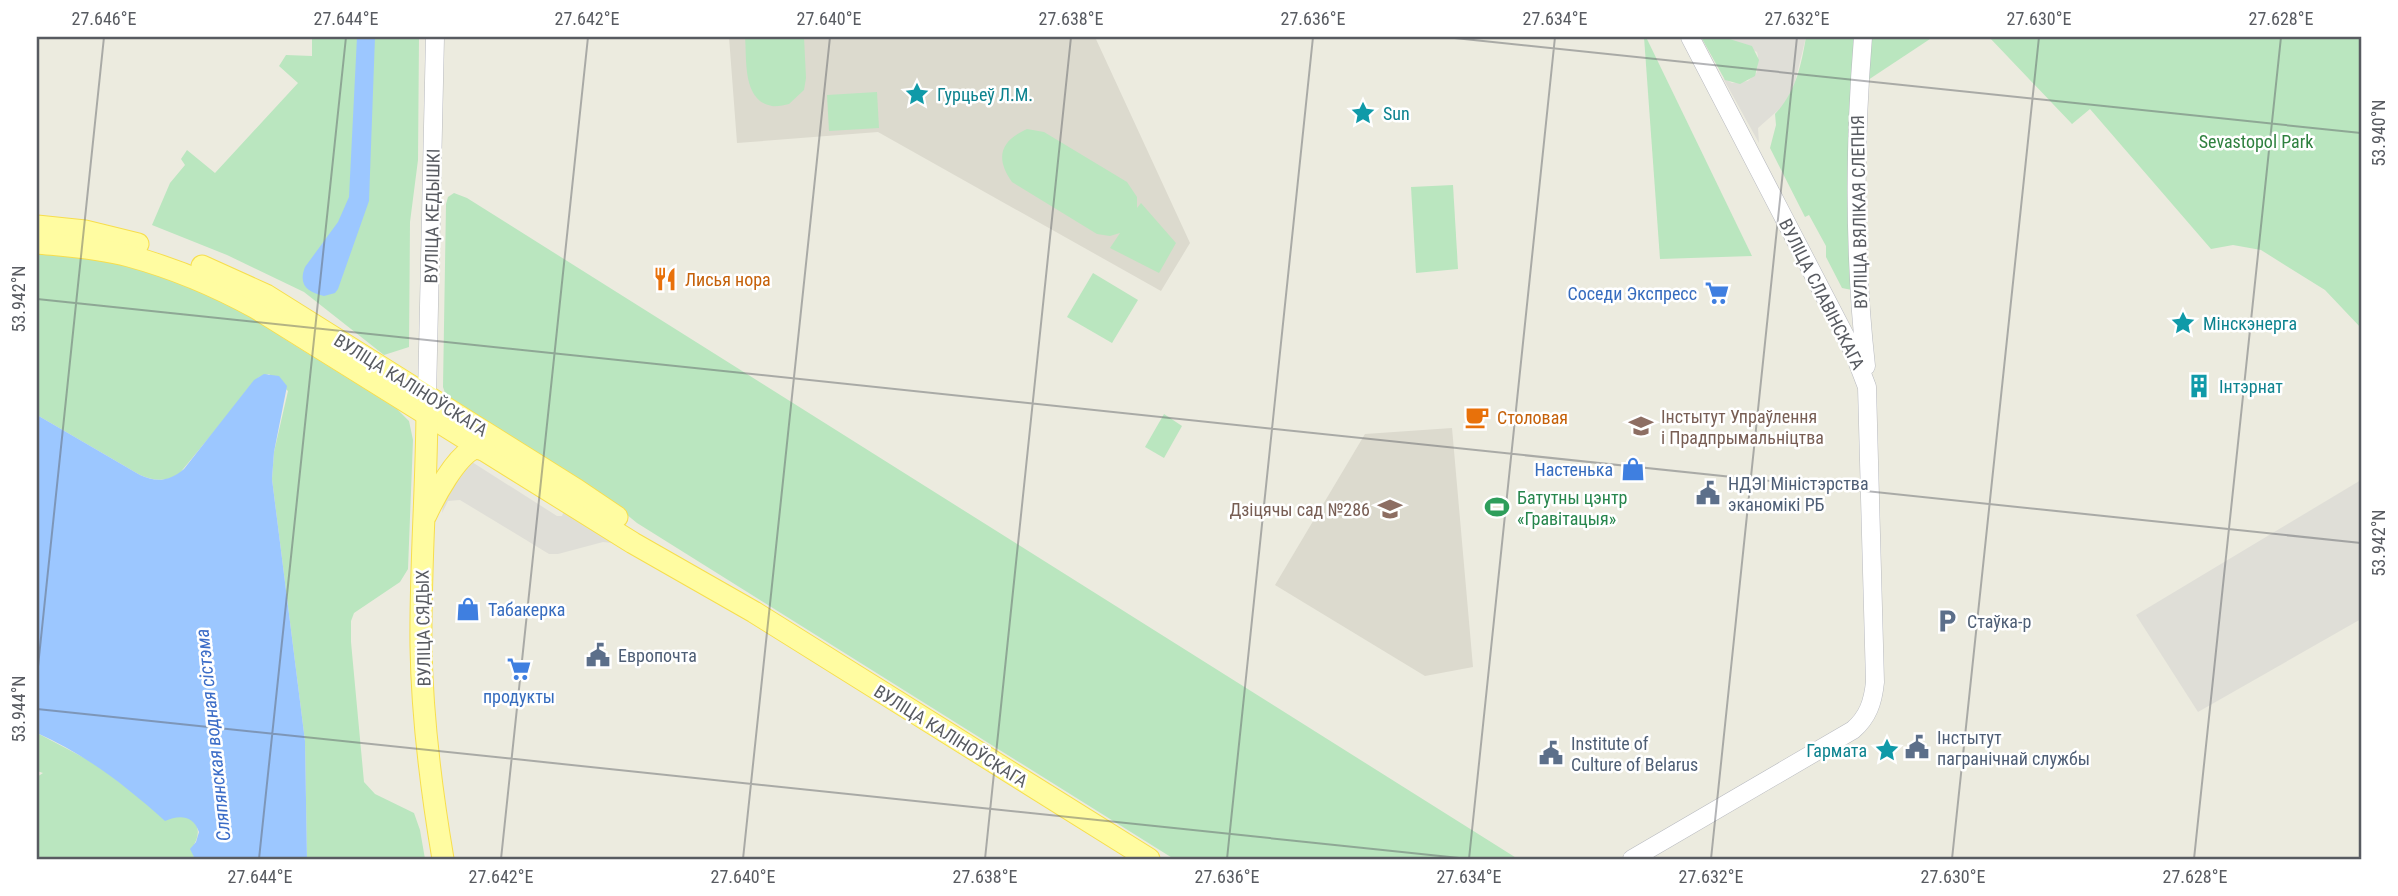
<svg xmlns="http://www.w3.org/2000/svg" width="2398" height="896" viewBox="0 0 2398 896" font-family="'Roboto Condensed',sans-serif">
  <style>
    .industrial { fill: #dfded7 }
    .education { fill: #dcdace }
    .green { fill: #bae6bf }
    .water { fill: #9cc7ff }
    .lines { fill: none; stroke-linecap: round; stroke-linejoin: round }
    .minor-casing { stroke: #b7b9bf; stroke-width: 19 }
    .major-casing { stroke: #f7de4d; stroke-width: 23 }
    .minor { stroke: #fff; stroke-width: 18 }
    .major { stroke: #fffca1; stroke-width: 21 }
    .ticks { fill: none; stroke: #585b61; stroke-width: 2; stroke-opacity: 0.45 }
    .labels { text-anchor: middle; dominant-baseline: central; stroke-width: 5; stroke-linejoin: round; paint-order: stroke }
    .culture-label { font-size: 18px; fill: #0d838f; stroke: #fff; text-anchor: start }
    .park-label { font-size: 18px; fill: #2f813f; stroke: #fff }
    .street-label { font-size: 18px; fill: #585b61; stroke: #fff }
    .food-label { font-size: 18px; fill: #c56008; stroke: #fff; text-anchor: start }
    .shop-label { font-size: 18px; fill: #366cbe; stroke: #fff; text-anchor: end }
    .education-label { font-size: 18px; fill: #785e54; stroke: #fff; text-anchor: start }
    .service-label { font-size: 18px; fill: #4e5e75; stroke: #fff; text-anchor: start }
    .leisure-label { font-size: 18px; fill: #27864d; stroke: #fff; text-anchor: start }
    .water-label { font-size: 19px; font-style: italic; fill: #3b6cc7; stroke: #fff }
    .neatline { fill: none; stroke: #585b61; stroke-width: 2.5 }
    .ticks-label { font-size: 18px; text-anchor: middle; fill: #585b61 }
  </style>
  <rect width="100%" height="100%" fill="#ecebdf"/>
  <g class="industrial">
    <polygon points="1723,37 1806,37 1793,90 1784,105 1758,128 1759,143 1723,78 1732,83 1748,81 1757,72 1758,56 1757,52"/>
    <polygon points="469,455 472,462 557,516 562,516 564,511 613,543 603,542 558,554 549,554 460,500 448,501 442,513 443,503"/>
    <polygon points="2361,480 2361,619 2198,712 2136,615"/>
  </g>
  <g class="education">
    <polygon points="729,37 1095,37 1190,243 1161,291 878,132 737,143"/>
    <polygon points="1452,428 1473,667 1425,676 1275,585 1365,434"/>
  </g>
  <g class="green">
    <polygon points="312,37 419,37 418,160 410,222 409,347 384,355 304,292 227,255 152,225 170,183 185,165 181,159 187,150 215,173 298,83 279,66 286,55 312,56"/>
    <path d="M745,37H804L806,78L804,90L789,104C784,105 777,107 772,106C742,101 747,59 745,37Z"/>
    <polygon points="1644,37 1646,37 1752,256 1660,259"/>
    <polygon points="1701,37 1723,37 1752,46 1759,60 1755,76 1740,84 1725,80"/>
    <path d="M1806,37H1857L1849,131L1847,187L1852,290L1842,288L1826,257V246L1809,215L1805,217L1770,148L1776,125L1775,114C1796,92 1801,66 1806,37Z"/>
    <polygon points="1869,37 1933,37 1865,82"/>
    <polygon points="1989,37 2361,37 2361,328 2325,290 2261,250 2233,245 2211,249 2090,109 2072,124"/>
    <polygon points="877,92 879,128 829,131 827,95"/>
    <path d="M1027,129L1044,132L1127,182L1137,197V208L1141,203L1176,243L1159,273L1110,248L1120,233L1110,236L1097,234L1012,182C995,158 1000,141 1027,129Z"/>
    <polygon points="1453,185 1458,269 1416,273 1411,187"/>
    <polygon points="454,193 467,198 1518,859 1174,859 637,523 604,496 446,396 443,387 446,204 448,197"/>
    <path d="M37,249L155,271L241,308L283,338L397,409L409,421L413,440L408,569L400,582L354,613L351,621V642L364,782L375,794L414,813L420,830L425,859H307L305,741L272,479L274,452L288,391L269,374L259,377L179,474C166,482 154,481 140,475L37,415Z"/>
    <polygon points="1093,273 1138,300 1112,343 1067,317"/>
    <polygon points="1164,414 1182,426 1164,458 1145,447"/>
    <path d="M37,733L96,764L141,799L173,817C197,812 205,832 191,849L195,859H37V777L43,773L37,771Z"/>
  </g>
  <g class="water">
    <path d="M357,37H375L369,201L338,289L335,293L324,296C307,292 298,285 305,267L338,222L349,197Z"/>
    <path d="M264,374L279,376L287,386L274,452L272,479L305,741L307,859H195L190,849L196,842L199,832C193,815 179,815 165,821C125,785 86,755 37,733V415L140,475C157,483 170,481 184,469L254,380Z"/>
  </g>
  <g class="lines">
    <g class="minor-casing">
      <g id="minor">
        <path d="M1863,37C1854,147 1854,257 1866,366"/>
        <polyline points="427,396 435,37"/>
        <path d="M1632,859L1853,730C1868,717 1873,702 1875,682L1867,387L1854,353L1690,37"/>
      </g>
    </g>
    <g class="major-casing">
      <g id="major">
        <polyline points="37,226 85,231 138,244"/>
        <path d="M37,243C67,246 99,248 129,256C173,268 216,286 256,308L633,543L754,612L1149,859"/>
        <polyline points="202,266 266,295 577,490 617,517"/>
        <path d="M427,404C427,485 420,565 421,646C422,718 431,788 443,859"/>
        <path d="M426,515C435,496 456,456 475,448L485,450"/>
      </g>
    </g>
    <use href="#minor" class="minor"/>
    <use href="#major" class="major"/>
  </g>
  <path class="ticks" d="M1445,37L2361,133M37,299L2361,543M37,676L104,37M37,709L1469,859M259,859L346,37M501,859L588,37M743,859L830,37M985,859L1071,37M1227,859L1313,37M1469,859L1555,37M1711,859L1797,37M1952,859L2039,37M2194,859L2281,37"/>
  <defs>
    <g id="sight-bare" transform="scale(1.89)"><path d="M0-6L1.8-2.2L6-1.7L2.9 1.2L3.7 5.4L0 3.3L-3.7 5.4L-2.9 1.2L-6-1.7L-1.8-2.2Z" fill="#0f9aa8" stroke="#fff" stroke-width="2.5" paint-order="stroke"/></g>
    <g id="restaurant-bare" transform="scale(1.89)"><path d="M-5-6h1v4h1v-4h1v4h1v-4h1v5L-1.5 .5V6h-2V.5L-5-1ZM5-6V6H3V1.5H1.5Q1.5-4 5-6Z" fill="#e8710a" stroke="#fff" stroke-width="2.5" paint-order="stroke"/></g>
    <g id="supermarket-bare" transform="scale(1.89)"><path d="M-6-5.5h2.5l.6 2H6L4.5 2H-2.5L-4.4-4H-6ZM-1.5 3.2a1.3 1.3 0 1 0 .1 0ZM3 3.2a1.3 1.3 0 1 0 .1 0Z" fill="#3f7fe0" stroke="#fff" stroke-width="2.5" paint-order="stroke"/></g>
    <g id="building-bare" transform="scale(1.89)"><path d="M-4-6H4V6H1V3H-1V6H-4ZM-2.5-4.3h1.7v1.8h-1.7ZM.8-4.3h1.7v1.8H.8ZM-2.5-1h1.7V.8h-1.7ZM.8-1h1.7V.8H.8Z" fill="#0f9aa8" stroke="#fff" stroke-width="2.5" paint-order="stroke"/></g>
    <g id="cafe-bare" transform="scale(1.89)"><path d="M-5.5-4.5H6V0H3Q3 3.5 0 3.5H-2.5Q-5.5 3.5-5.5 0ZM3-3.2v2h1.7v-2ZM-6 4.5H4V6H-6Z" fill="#e8710a" stroke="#fff" stroke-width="2.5" paint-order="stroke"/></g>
    <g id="university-bare" transform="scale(1.89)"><path d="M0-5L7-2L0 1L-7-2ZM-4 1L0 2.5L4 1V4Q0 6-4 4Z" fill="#8d6e63" stroke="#fff" stroke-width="2.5" paint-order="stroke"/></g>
    <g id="shop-bare" transform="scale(1.89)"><path d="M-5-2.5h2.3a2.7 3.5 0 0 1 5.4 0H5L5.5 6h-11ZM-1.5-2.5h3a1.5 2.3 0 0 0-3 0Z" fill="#3f7fe0" stroke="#fff" stroke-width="2.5" paint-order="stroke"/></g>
    <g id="civic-bare" transform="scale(1.89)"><path d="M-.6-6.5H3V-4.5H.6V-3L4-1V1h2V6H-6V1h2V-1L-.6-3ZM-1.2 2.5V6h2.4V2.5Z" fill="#5c6f8a" stroke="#fff" stroke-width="2.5" paint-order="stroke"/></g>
    <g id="stadium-bare" transform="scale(1.89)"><path d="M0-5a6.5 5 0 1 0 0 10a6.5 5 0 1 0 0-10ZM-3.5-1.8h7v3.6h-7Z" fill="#2e9e5b" stroke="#fff" stroke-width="2.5" paint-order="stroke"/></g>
    <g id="school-bare" transform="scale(1.89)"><path d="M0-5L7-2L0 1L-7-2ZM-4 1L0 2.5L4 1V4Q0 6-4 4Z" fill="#8d6e63" stroke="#fff" stroke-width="2.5" paint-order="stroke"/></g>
    <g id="parking-bare" transform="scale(1.89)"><path d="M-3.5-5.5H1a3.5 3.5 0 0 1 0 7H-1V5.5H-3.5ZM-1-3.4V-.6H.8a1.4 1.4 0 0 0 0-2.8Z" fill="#5c6f8a" stroke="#fff" stroke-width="2.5" paint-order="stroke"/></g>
  </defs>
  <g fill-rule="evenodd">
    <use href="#sight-bare" x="917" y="94"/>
    <use href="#sight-bare" x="1363" y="113"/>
    <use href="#restaurant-bare" x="665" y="279"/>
    <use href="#supermarket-bare" x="1717" y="293"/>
    <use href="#sight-bare" x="2183" y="323"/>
    <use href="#building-bare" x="2199" y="386"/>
    <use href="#cafe-bare" x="1477" y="417"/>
    <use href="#university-bare" x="1641" y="426"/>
    <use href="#shop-bare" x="1633" y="469"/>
    <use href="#civic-bare" x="1708" y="493"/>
    <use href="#stadium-bare" x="1497" y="507"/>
    <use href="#school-bare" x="1390" y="509"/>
    <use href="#shop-bare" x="468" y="609"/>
    <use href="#parking-bare" x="1947" y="621"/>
    <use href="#civic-bare" x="598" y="655"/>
    <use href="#supermarket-bare" x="519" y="669"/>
    <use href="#civic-bare" x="1917" y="747"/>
    <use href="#sight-bare" x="1887" y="750"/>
    <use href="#civic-bare" x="1551" y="753"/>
  </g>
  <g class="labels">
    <g class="culture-label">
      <text x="937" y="94">Гурцьеў Л.М.</text>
      <text x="1383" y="113">Sun</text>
      <text x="2203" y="323">Мінскэнерга</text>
      <text x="2219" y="386">Інтэрнат</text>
      <text x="1867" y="750" text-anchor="end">Гармата</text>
    </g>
    <g class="park-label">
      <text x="2256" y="141">Sevastopol Park</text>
    </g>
    <g class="street-label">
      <text transform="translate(1859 212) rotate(-91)">ВУЛІЦА ВЯЛІКАЯ СЛЕПНЯ</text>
      <text transform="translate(432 216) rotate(-89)">ВУЛІЦА КЕДЫШКІ</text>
      <text transform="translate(1822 294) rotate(63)">ВУЛІЦА СЛАВІНСКАГА</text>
      <text transform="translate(411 385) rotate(32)">ВУЛІЦА КАЛІНОЎСКАГА</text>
      <text transform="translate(423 628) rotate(-91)">ВУЛІЦА СЯДЫХ</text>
      <text transform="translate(951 736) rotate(32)">ВУЛІЦА КАЛІНОЎСКАГА</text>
    </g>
    <g class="food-label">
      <text x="685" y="279">Лисья нора</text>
      <text x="1497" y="417">Столовая</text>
    </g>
    <g class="shop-label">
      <text x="1697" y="293">Соседи Экспресс</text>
      <text x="1613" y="469">Настенька</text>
      <text x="488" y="609" text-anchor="start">Табакерка</text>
      <text x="519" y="696" text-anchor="middle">продукты</text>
    </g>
    <g class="education-label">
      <text x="1661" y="416">Інстытут Упраўлення<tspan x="1661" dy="21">і Прадпрымальніцтва</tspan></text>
      <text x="1370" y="509" text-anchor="end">Дзіцячы сад №286</text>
    </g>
    <g class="service-label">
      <text x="1728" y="483">НДЭІ Міністэрства<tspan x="1728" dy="21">эканомікі РБ</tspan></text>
      <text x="1967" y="621">Стаўка-р</text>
      <text x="618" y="655">Европочта</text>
      <text x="1937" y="737">Інстытут<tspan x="1937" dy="21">пагранічнай службы</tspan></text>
      <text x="1571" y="743">Institute of<tspan x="1571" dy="21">Culture of Belarus</tspan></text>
    </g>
    <g class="leisure-label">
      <text x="1517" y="497">Батутны цэнтр<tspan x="1517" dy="21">«Гравітацыя»</tspan></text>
    </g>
    <g class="water-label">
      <text transform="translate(213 735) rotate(-96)">Сляпянская водная сістэма</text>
    </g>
  </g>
  <rect width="2398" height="896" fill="none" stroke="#ffffff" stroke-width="77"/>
  <rect x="38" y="38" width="2322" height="820" class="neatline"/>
  <g class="ticks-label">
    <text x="104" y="25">27.646°E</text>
    <text x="346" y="25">27.644°E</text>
    <text x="587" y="25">27.642°E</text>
    <text x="829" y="25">27.640°E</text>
    <text x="1071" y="25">27.638°E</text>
    <text x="1313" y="25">27.636°E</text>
    <text x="1555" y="25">27.634°E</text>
    <text x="1797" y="25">27.632°E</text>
    <text x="2039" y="25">27.630°E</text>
    <text x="2281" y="25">27.628°E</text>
    <text transform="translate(2379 133) rotate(-90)" y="6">53.940°N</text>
    <text transform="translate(19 299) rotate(-90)" y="6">53.942°N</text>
    <text transform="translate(2379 543) rotate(-90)" y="6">53.942°N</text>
    <text transform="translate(19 709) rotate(-90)" y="6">53.944°N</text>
    <text x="260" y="883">27.644°E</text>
    <text x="501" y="883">27.642°E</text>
    <text x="743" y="883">27.640°E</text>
    <text x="985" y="883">27.638°E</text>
    <text x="1227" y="883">27.636°E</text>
    <text x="1469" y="883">27.634°E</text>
    <text x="1711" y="883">27.632°E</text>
    <text x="1953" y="883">27.630°E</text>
    <text x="2195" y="883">27.628°E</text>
  </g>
</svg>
